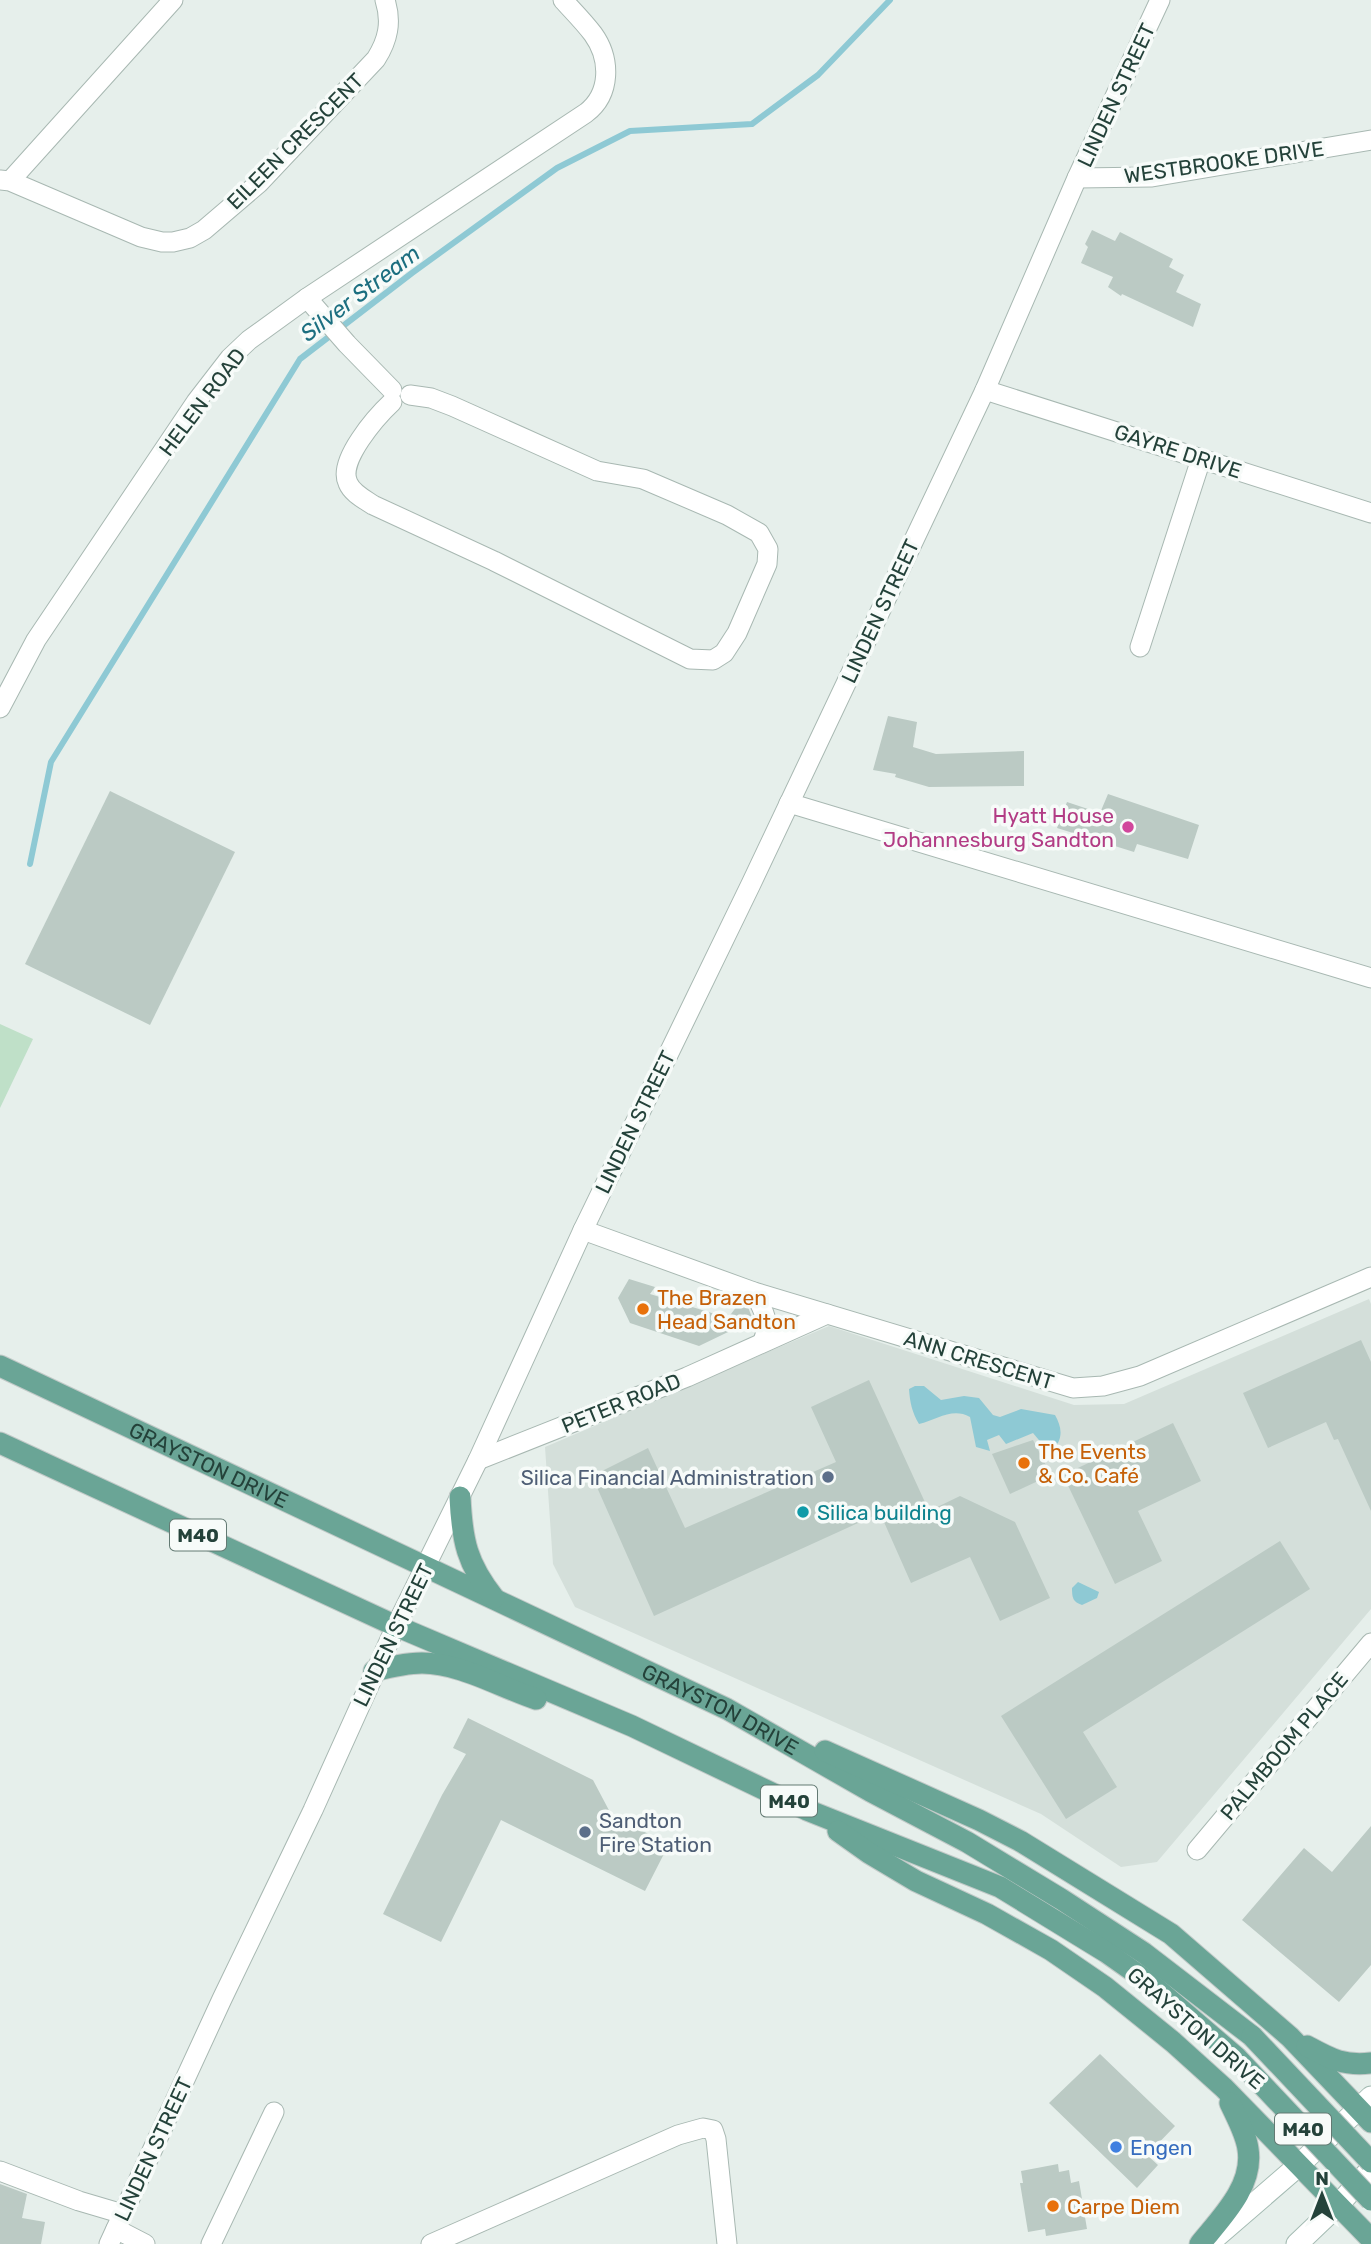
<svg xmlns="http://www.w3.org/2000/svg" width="1371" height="2244" viewBox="0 0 1371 2244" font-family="Rubik,sans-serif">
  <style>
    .built { fill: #d4dfda }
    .green { fill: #bfe0c8 }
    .water { fill: #8ec9d4 }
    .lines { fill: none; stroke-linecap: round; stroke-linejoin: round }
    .stream { stroke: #8ec9d4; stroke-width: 6 }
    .building { fill: #bbcac4 }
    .street-casing { stroke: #a8b8b2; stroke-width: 21 }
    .secondary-casing { stroke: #a4bbb3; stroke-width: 23 }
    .primary-casing { stroke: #c2cac8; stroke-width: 23 }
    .street { stroke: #fff; stroke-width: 19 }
    .secondary { stroke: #fff; stroke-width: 21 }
    .primary { stroke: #6aa596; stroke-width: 21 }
    .primary-bridge-casing { stroke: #c2cac8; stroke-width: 23; stroke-linecap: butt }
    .primary-bridge { stroke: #6aa596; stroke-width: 21 }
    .hotel-dot { fill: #d1479c; stroke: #f7fbf9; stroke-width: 2.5 }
    .food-dot { fill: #e8710a; stroke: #f7fbf9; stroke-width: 2.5 }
    .service-dot { fill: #5c6f8a; stroke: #f7fbf9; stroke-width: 2.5 }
    .culture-dot { fill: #0f9aa8; stroke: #f7fbf9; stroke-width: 2.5 }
    .shop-dot { fill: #3f7fe0; stroke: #f7fbf9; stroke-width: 2.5 }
    .labels { text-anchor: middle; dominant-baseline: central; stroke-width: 7; stroke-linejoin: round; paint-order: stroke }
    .shield { fill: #f7fbf9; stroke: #637a73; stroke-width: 2 }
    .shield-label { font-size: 19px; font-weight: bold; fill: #24423a }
    .street-label { font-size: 21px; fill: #24423a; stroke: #f7fbf9 }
    .hotel-label { font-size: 21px; fill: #b23c85; stroke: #f7fbf9; text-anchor: end }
    .food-label { font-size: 21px; fill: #c56008; stroke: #f7fbf9; text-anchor: start }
    .service-label { font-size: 21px; fill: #4e5e75; stroke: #f7fbf9; text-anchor: end }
    .culture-label { font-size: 21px; fill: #0d838f; stroke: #f7fbf9; text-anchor: start }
    .shop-label { font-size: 21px; fill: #366cbe; stroke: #f7fbf9; text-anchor: start }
    .water-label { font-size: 23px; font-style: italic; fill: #1c6f80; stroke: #f7fbf9 }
  </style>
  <rect width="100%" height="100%" fill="#e6efeb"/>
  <polygon class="built" points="1369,1299 1371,1304 1371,1609 1157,1862 1121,1867 1041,1814 575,1607 553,1564 545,1447 829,1326 1074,1405 1124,1404"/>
  <polygon class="green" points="0,1024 33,1039 0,1108"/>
  <g class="water">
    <path d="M915,1386H924L941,1400L964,1396L979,1398L993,1415L1000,1417L1021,1409L1055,1415C1060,1424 1063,1433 1058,1443C1046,1452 1040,1441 1033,1433L1006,1444L999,1435L987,1440L990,1451L976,1447L970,1417C952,1407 937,1420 919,1424C912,1412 910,1403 909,1389Z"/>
    <path d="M1078,1582L1099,1592L1097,1598L1082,1605C1073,1602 1072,1598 1072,1588Z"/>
  </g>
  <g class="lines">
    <polyline class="stream" points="30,864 51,762 300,359 412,273 557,168 630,131 752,124 818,75 890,0"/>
  </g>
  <g class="building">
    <polygon points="1092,230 1115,241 1120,232 1173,259 1169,267 1184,275 1176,292 1201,304 1193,327 1122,294 1121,296 1108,287 1113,277 1081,263 1088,247 1085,244"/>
    <polygon points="888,716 917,722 913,747 936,754 1024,751 1024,786 929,787 895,777 896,774 873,770"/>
    <polygon points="110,791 235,852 150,1025 25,964"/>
    <polygon points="1108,794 1199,825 1188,859 1137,844 1134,852 1057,828 1067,802 1100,813"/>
    <polygon points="629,1279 655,1287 650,1294 728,1318 737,1306 748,1307 753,1320 699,1346 630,1323 618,1298"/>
    <polygon points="1361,1340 1371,1362 1371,1511 1338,1439 1334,1440 1326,1422 1268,1448 1243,1393"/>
    <polygon points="869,1380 929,1511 960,1496 1015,1522 1050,1598 1000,1621 970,1557 911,1583 880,1513 654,1616 592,1476 648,1448 685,1528 836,1462 811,1407"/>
    <polygon points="1173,1423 1201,1481 1138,1511 1162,1561 1115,1584 1063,1475"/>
    <polygon points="1033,1440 1051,1475 1010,1494 992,1454"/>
    <polygon points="1280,1541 1310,1589 1083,1732 1117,1787 1066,1819 1001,1716"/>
    <polygon points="468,1718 593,1780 612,1816 669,1844 645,1891 501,1820 441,1942 383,1914 442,1795 466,1754 453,1748"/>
    <polygon points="1371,1826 1371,1965 1339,2002 1242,1920 1304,1848 1332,1872"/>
    <polygon points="1100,2054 1175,2126 1147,2155 1158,2165 1137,2188 1049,2103"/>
    <polygon points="1058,2164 1059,2172 1069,2170 1071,2183 1079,2181 1087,2229 1046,2236 1045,2229 1028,2232 1020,2183 1023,2183 1021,2171"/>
    <polygon points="0,2184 27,2194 22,2218 45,2222 41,2244 0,2244"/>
  </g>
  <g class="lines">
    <g class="street-casing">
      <g id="street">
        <polyline points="1077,178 1152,177 1371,140"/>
        <path d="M0,180L10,181L141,237L162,242H173L190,238L204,230L259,183L376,59C388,40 392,22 385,0"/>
        <polyline points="10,181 173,0"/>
        <polyline points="307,298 347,344 392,390"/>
        <polyline points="985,390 1371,513"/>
        <path d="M392,402C377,416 337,461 348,483C352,493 364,499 373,505L494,561L690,659L713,660L724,653L737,633L767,564L768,549L759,533L727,515L643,479L597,471L452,406L431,398L410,395"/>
        <polyline points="1140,647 1201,459"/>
        <path d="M0,708L36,640L196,402L230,358L249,340L307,298L586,113C611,94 611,59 593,34C584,22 573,11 563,0"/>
        <polyline points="789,803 1371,978"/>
        <polyline points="583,1230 754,1292 1073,1388 1103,1386 1140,1376 1371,1277"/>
        <path d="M754,1292C763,1309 771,1323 763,1341"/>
        <polyline points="478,1460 687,1377 827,1314"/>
        <polyline points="1197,1850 1371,1643"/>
        <polyline points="0,2171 79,2201 123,2214"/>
        <polyline points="116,2229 145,2244"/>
        <polyline points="109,2244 222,1999 313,1810 396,1626 478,1460 583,1230 751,884 985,390 1077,178 1160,0"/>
        <polyline points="211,2244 274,2112"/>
        <polyline points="431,2244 678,2135 703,2128 713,2130 716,2139 727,2244"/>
      </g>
    </g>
    <g class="secondary-casing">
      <g id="secondary">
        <polyline points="1209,2243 1298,2166 1371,2097"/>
        <polyline points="1297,2244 1338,2205 1371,2169"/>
      </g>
    </g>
    <g class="primary-casing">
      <g id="primary">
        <path id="s1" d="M0,1366L727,1709L870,1791L967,1842L1061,1899L1144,1953L1252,2036"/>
        <polyline points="0,1443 396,1626 632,1726 807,1810 1000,1887 1106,1952 1150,1983 1236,2057"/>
        <path d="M460,1497C462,1541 467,1564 494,1598"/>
        <path d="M374,1671C390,1667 406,1663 422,1663C460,1663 500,1687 536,1699"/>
        <polyline points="825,1751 979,1820 1020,1841 1171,1934 1290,2037 1371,2122"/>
        <polyline points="838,1831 869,1853 916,1881 987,1914 1051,1950 1105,1987 1173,2042 1224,2088 1371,2239"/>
        <path d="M1307,2046C1331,2059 1343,2066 1371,2063"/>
        <path d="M1200,2244C1221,2218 1254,2186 1248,2149C1246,2134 1237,2118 1230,2103"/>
      </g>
    </g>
    <use href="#street" class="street"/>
    <use href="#secondary" class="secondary"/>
    <use href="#primary" class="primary"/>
    <g class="primary-bridge-casing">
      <g id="primary-bridge">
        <polyline points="1252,2036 1371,2162"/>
        <polyline points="1236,2057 1371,2200"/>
      </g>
    </g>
    <use href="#primary-bridge" class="primary-bridge"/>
  </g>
  <circle class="hotel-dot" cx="1128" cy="827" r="7"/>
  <g class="food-dot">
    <circle cx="643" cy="1309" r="7"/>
    <circle cx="1024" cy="1463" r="7"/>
    <circle cx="1053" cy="2206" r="7"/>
  </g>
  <g class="service-dot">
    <circle cx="828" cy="1477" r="7"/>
    <circle cx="585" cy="1832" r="7"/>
  </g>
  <circle class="culture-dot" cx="803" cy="1512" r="7"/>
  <circle class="shop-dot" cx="1116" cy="2147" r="7"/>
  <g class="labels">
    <g class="shield">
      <rect x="170" y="1519.5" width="56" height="31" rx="5"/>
      <rect x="761" y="1785.5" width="56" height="31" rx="5"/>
      <rect x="1275" y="2113.5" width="56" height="31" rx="5"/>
    </g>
    <g class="shield-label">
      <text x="198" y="1535">M40</text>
      <text x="789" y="1801">M40</text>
      <text x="1303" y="2129">M40</text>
    </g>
    <g class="street-label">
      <text transform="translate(1116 95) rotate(-65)">LINDEN STREET</text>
      <text transform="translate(295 141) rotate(-45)">EILEEN CRESCENT</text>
      <text transform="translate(1224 162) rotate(-8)">WESTBROOKE DRIVE</text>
      <text transform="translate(202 402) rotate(-53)">HELEN ROAD</text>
      <text transform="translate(1178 451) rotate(18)">GAYRE DRIVE</text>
      <text transform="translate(880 611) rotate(-65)">LINDEN STREET</text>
      <text transform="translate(635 1122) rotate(-64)">LINDEN STREET</text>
      <text transform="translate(979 1360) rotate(17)">ANN CRESCENT</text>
      <text transform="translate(621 1403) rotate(-22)">PETER ROAD</text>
      <text stroke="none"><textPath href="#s1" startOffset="231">GRAYSTON DRIVE</textPath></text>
      <text transform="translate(393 1635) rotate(-64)">LINDEN STREET</text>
      <text stroke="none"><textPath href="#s1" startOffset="798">GRAYSTON DRIVE</textPath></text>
      <text transform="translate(1284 1746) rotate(-50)">PALMBOOM PLACE</text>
      <text transform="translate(1196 2028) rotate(41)">GRAYSTON DRIVE</text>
      <text transform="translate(153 2149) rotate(-65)">LINDEN STREET</text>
    </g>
    <g class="hotel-label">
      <text x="1114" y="815">Hyatt House<tspan x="1114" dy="24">Johannesburg Sandton</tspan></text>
    </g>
    <g class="food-label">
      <text x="657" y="1297">The Brazen<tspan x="657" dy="24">Head Sandton</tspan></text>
      <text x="1038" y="1451">The Events<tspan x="1038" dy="24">&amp; Co. Café</tspan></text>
      <text x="1067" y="2206">Carpe Diem</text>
    </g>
    <g class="service-label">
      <text x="814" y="1477">Silica Financial Administration</text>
      <text x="599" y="1820" text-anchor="start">Sandton<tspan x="599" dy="24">Fire Station</tspan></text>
    </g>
    <g class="culture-label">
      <text x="817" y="1512">Silica building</text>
    </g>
    <g class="shop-label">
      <text x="1130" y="2147">Engen</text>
    </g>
    <g class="water-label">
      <text transform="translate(360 293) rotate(-37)">Silver Stream</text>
    </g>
  </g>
  <g transform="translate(1322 2195)" stroke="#f7fbf9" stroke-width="5" paint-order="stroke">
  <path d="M0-5L12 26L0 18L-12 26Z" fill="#24423a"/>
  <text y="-10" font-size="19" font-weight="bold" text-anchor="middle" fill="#24423a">N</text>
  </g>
</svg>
